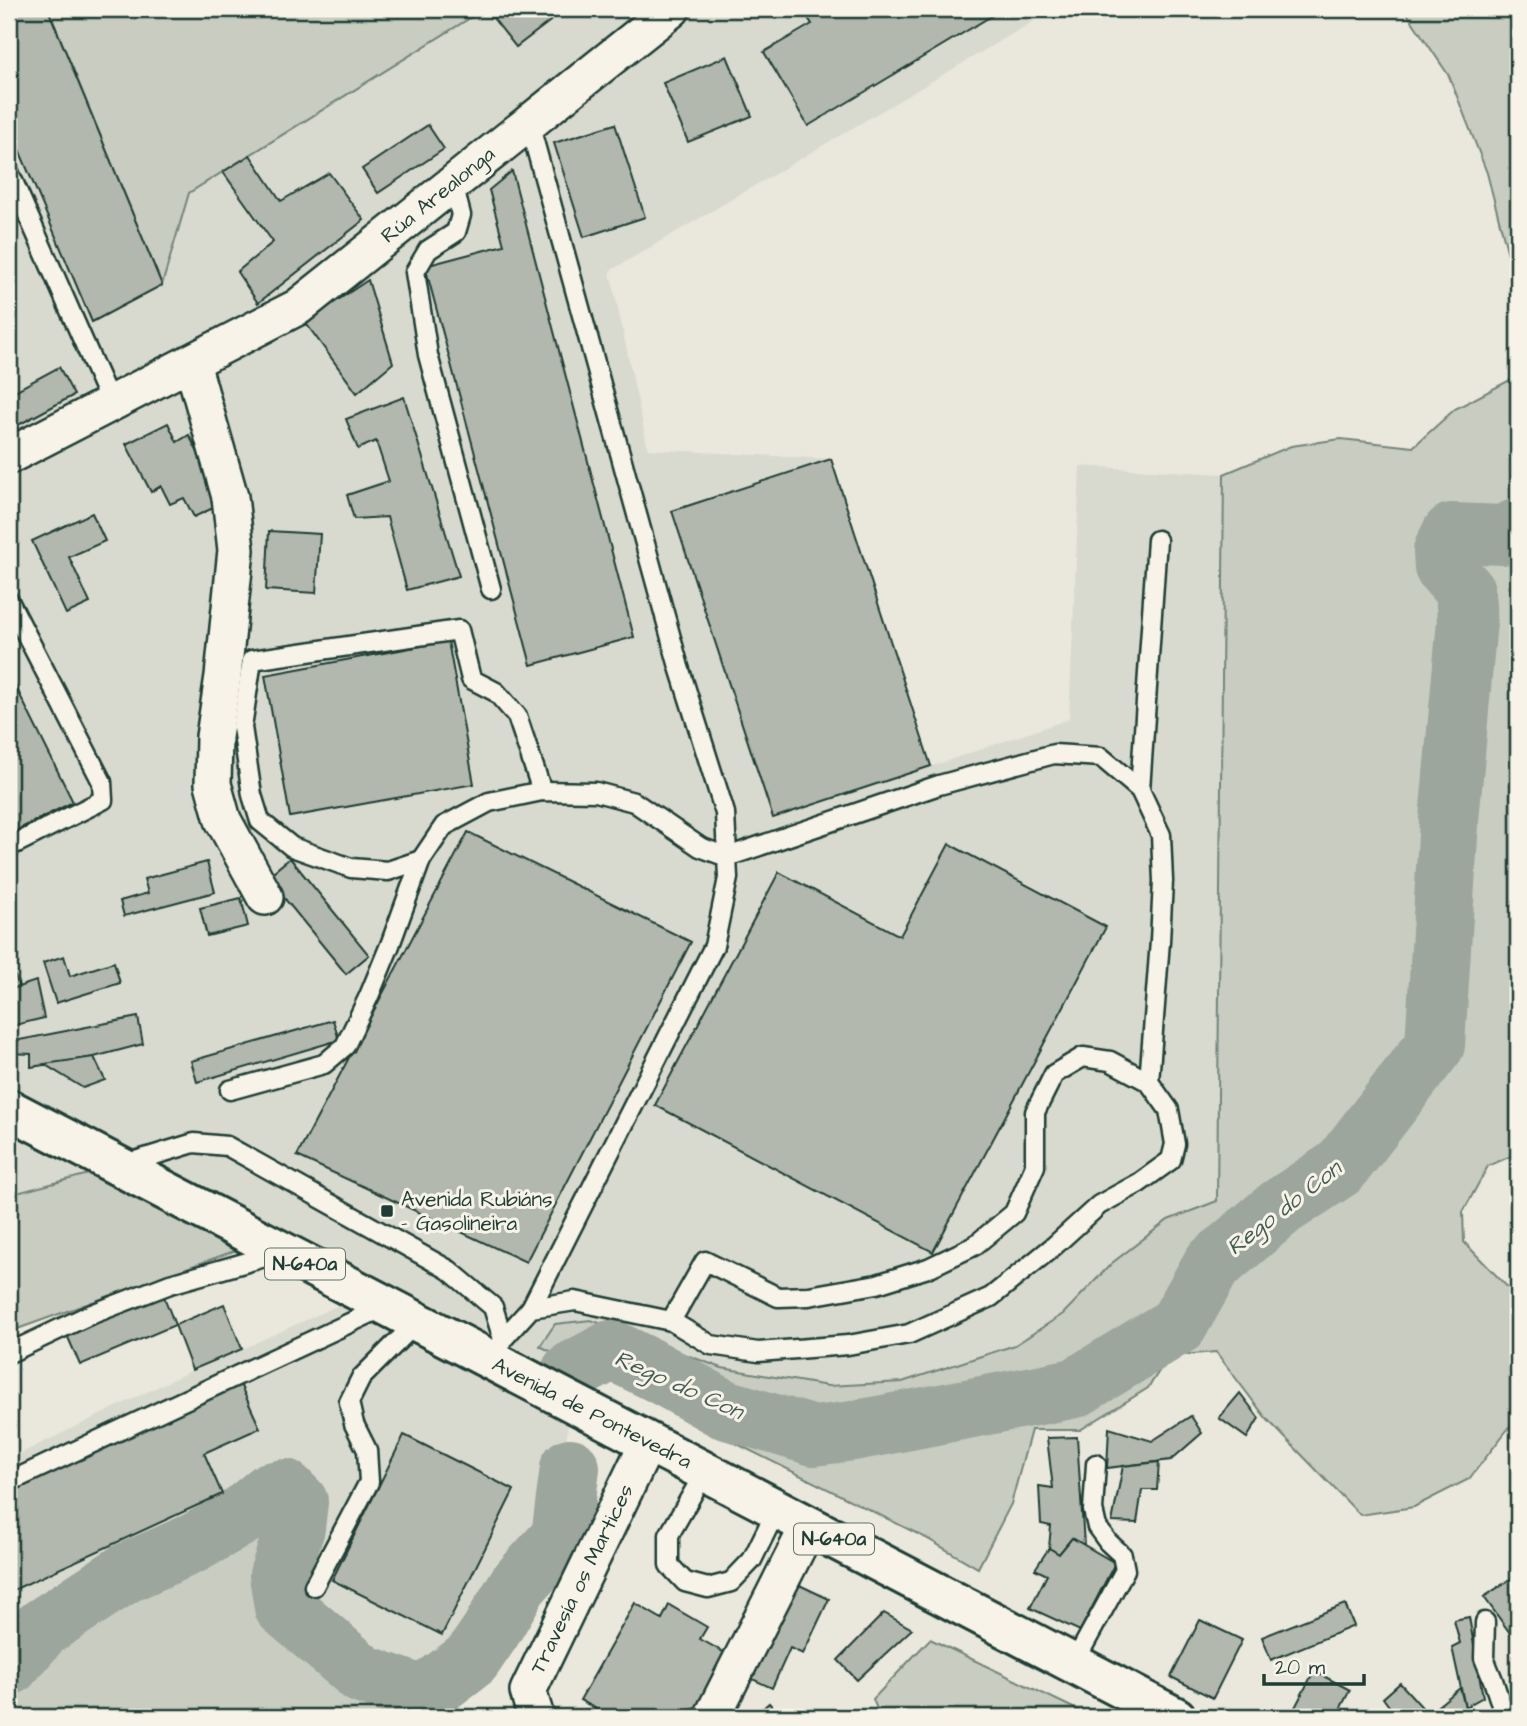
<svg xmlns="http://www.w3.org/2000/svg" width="1527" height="1726" viewBox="0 0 1527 1726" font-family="'Architects Daughter',sans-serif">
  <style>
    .built { fill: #d9dacf }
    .green { fill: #c8ccc1; stroke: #74847a; stroke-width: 2 }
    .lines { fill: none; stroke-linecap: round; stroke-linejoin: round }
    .river { stroke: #9ca69c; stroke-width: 60 }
    .building { fill: #b2b8ae; stroke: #1f3d34; stroke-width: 2 }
    .service-casing { stroke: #1f3d34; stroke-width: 23 }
    .minor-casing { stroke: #1f3d34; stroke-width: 40 }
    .primary-casing { stroke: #1f3d34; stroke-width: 44 }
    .service { stroke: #f7f3e8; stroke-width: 18 }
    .minor { stroke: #f7f3e8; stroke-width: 35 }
    .primary { stroke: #f7f3e8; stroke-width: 38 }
    .poi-dot { fill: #1f3d34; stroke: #f7f3e8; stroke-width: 2.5 }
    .labels { text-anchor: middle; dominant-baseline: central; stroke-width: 6; stroke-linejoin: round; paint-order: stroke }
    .shield { fill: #f7f3e8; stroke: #60746a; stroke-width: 2 }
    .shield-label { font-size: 19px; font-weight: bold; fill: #1f3d34 }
    .street-label { font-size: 21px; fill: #1f3d34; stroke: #f7f3e8 }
    .poi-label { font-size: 21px; fill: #1f3d34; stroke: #f7f3e8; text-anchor: start }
    .water-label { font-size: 23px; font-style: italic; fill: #445c53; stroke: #f7f3e8 }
  </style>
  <rect width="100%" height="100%" fill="#eae8dd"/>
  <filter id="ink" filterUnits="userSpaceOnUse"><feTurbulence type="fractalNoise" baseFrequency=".0143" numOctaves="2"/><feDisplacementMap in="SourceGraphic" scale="14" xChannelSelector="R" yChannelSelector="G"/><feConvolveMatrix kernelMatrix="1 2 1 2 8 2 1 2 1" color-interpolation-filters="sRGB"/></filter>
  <g filter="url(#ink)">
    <polygon class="built" points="9,9 48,9 161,284 189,194 473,16 470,9 643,9 655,22 672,9 1037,9 1041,17 610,271 648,449 831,459 932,766 1069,719 1080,466 1224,474 1217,1201 1075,1388 853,1431 612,1350 571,1372 561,1537 472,1659 423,1696 362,1674 284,1607 279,1575 295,1528 298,1502 285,1490 270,1492 240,1517 194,1543 126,1573 42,1627 9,1664 9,1459 192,1370 242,1349 363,1294 119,1166 9,1195"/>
    <g class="green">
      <polygon points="48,9 470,9 473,16 189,193 162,285"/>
      <polygon points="1404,9 1518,9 1518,293 1487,173 1449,76"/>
      <polygon points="1518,379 1518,1153 1488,1166 1463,1212 1464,1242 1518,1298 1518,1416 1469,1479 1414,1507 1360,1515 1266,1418 1216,1352 1169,1356 1148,1388 1080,1430 1031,1430 1011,1504 978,1568 926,1538 540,1346 555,1324 591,1320 722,1368 828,1386 902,1382 1015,1345 1063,1314 1112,1263 1168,1220 1217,1201 1224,474 1291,446 1341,439 1413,447 1455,409 1510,380"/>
      <polygon points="119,1166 262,1241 9,1332 9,1195"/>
      <polygon points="270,1492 298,1502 279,1574 284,1607 362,1674 423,1696 413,1717 9,1717 9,1664 42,1628 126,1573 194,1543 240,1517"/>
      <polygon points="930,1639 1092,1717 880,1717 873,1699"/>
    </g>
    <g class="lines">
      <g class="river">
        <polyline points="571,1372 612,1350 655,1371 724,1409 814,1436 853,1431 1075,1388 1178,1325 1212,1265 1281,1207 1340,1168 1435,1045 1449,820 1467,621 1465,591 1444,567 1443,551 1452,533 1504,535 1518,528"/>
        <polyline points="9,1666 42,1628 126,1573 194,1543 240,1517 270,1492 285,1489 298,1502 295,1528 279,1575 284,1607 362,1674 423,1696 472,1659 491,1631 518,1585 561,1537 570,1468"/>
      </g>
    </g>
    <g class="building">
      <polygon points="9,9 48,9 162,285 92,322 9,126"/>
      <polygon points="486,9 566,9 516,47"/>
      <polygon points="802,9 1003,9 808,126 764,52 812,24"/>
      <polygon points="727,56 752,116 688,142 663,83"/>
      <polygon points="615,124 645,217 584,237 554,143"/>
      <polygon points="428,125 444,149 378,193 362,169"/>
      <polygon points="250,155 281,201 329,173 364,220 258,303 237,272 273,242 223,172"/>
      <polygon points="512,171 634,637 531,665 425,266 504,245 489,190"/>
      <polygon points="368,280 393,363 357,393 305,322"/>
      <polygon points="59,367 74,395 9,430 9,394"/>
      <polygon points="404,397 459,576 407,590 387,517 354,519 347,495 389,481 376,441 358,449 346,419"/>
      <polygon points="168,423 177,442 189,435 213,482 213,508 194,517 184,498 170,504 161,486 151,492 126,444"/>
      <polygon points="831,459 931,766 773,818 672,511"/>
      <polygon points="92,513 105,541 69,557 90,603 66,614 32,541"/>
      <polygon points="269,531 320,534 316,593 266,590"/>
      <polygon points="448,641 474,784 290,817 265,675"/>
      <polygon points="9,673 73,802 9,834"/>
      <polygon points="468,832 691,942 526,1262 297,1156"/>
      <polygon points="949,844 1106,927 933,1252 655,1105 779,872 900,936"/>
      <polygon points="290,858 369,955 346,974 267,877"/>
      <polygon points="207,862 215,892 124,916 120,901 148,893 144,879"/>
      <polygon points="241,898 248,926 207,936 200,908"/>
      <polygon points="64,956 70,976 114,962 120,983 56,1003 43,963"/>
      <polygon points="9,960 19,987 9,990"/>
      <polygon points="36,981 44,1018 11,1026 15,1041 9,1042 9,990"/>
      <polygon points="138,1017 143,1044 94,1057 31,1067 31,1054 9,1053 9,1042"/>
      <polygon points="333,1020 339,1040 197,1082 191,1061"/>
      <polygon points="94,1057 105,1080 83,1088 44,1064"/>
      <polygon points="163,1294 175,1325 80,1365 67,1335"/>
      <polygon points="224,1304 242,1349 192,1370 175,1325"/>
      <polygon points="240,1384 260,1428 204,1453 222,1494 9,1592 9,1490"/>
      <polygon points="1240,1393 1259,1418 1247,1438 1219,1418"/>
      <polygon points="1191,1416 1202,1433 1171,1460 1107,1468 1109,1428 1152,1441"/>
      <polygon points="404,1435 514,1490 442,1635 332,1580"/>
      <polygon points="1077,1437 1084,1545 1072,1538 1059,1554 1049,1548 1051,1526 1041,1524 1039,1486 1053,1488 1047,1438"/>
      <polygon points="1159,1462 1157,1490 1142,1490 1137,1523 1112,1522 1123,1466"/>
      <polygon points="1072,1538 1115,1563 1080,1631 1030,1608 1047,1575 1035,1569 1049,1548 1059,1554"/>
      <polygon points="1518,1574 1518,1627 1510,1633 1484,1597"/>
      <polygon points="793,1582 829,1599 803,1654 790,1648 772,1688 748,1677"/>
      <polygon points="635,1603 662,1619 669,1605 707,1627 700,1639 732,1657 698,1717 611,1717 580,1700"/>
      <polygon points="1345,1604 1354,1626 1271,1660 1262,1637"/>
      <polygon points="884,1613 912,1629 857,1680 838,1660"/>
      <polygon points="1469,1617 1483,1697 1465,1707 1452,1647 1460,1643 1454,1620"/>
      <polygon points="1200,1620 1242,1640 1213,1698 1171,1677"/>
      <polygon points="1314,1671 1350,1690 1336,1717 1290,1717"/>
      <polygon points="1400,1683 1428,1714 1460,1688 1465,1707 1452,1717 1389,1717 1394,1713 1383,1698"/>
      <polygon points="769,1703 782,1717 753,1717"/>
    </g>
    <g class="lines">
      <g class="service-casing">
        <g id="service">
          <polyline points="529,123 679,667 725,813 728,878 714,946 531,1308"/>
          <polyline points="9,172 111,404"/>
          <polyline points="453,184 461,215 456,232 428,250 415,272 428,355 491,589"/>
          <polyline points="9,601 102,782 103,800 9,847"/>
          <polyline points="1140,790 1157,540"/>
          <polyline points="421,860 388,871 351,868 292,847 260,821 252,795 242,727 252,660 459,630 471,679 496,692 517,716 542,791"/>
          <polyline points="230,1090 324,1064 345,1046 369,996 390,945 421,860 444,826 489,802 542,791 596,792 634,802 700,847 727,857 939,785 1054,754 1101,757 1140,790 1161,835 1163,881 1160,941 1149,1082"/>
          <polyline points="122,1165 194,1143 227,1146 449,1270 493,1307 503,1339 500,1346"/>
          <polyline points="503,1339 531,1308 575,1301 671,1321 711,1345 758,1352 848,1345 909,1334 991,1297 1054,1246 1099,1205 1139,1183 1171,1160 1175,1144 1169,1110 1149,1082 1110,1061 1083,1057 1054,1074 1035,1112 1035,1166 1014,1213 974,1246 928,1268 877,1284 809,1296 778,1297 705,1261 671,1321"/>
          <polyline points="9,1353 87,1316 170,1284 279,1253"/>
          <polyline points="705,1472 669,1535 669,1565 685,1582 708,1588 731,1582 752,1560 777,1509"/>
          <polyline points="9,1482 386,1306"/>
          <polyline points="314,1586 369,1482 367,1450 354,1424 349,1402 361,1378 417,1322"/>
          <polyline points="1485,1622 1484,1658 1493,1680 1505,1717"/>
          <polyline points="1074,1663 1125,1570 1122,1555 1108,1542 1097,1527 1093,1510 1096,1464"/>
        </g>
      </g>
      <g class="minor-casing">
        <g id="minor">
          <polyline points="192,363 230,497 236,550 223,676 214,737 213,784 223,820 265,897"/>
          <polyline points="9,456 298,307 672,9"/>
          <polyline points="536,1717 528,1691 648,1442"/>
          <polyline points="712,1717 809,1525"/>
        </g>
      </g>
      <g class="primary-casing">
        <polyline id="primary" points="9,1109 1176,1717"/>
      </g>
      <use href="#service" class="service"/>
      <use href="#minor" class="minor"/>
      <use href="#primary" class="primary"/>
    </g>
  </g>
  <rect class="poi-dot" x="380" y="1204" width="14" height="14" rx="3.5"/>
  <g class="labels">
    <g class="shield">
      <rect x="265" y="1248.5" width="80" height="31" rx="5"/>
      <rect x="794" y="1523.5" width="80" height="31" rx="5"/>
    </g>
    <g class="shield-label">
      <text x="305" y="1264">N-640a</text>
      <text x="834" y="1539">N-640a</text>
    </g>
    <g class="street-label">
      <text transform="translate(438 195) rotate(-39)">Rúa Arealonga</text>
      <text transform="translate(592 1413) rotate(27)">Avenida de Pontevedra</text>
      <text transform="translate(582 1579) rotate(-64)">Travesía os Martices</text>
    </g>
    <g class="poi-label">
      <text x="401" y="1199">Avenida Rubiáns<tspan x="401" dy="24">- Gasolineira</tspan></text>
    </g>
    <g class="water-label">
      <text transform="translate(1284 1208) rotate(-38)">Rego do Con</text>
      <text transform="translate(679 1385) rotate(24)">Rego do Con</text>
    </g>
  </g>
  <rect width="1527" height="1726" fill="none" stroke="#f7f3e8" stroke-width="35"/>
  <rect x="18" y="18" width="1492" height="1691" fill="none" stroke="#1f3d34" stroke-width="2.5" filter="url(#ink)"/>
  <path d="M1264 1674v10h100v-10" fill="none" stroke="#1f3d34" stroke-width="3.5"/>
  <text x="1275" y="1674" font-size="21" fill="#1f3d34" stroke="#f7f3e8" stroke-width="5" paint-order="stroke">20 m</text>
</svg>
